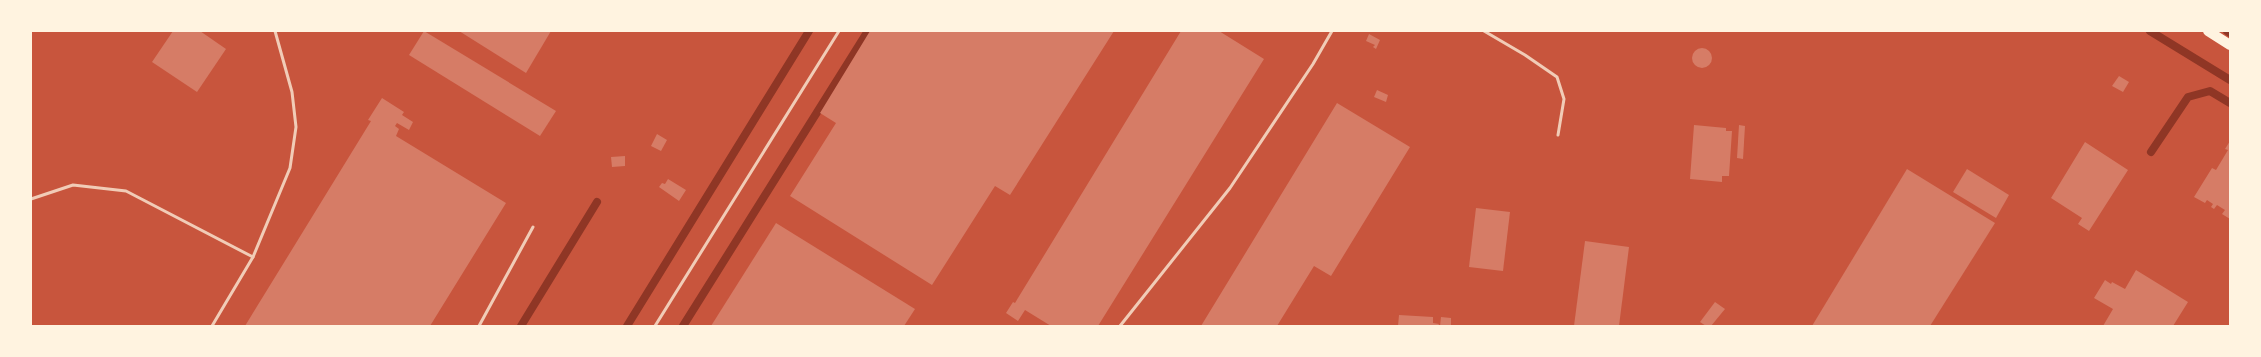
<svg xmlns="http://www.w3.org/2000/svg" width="2261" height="357" viewBox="0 0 2261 357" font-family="'Work Sans',sans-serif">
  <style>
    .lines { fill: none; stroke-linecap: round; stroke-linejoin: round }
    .stream { stroke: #8f3625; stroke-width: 8 }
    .building { fill: #d67c66 }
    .service { stroke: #f1ccb7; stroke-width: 3 }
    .primary { stroke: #fff3e0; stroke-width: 10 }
  </style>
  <rect width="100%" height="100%" fill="#c8553d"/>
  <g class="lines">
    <g class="stream">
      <polyline points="2150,31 2230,80"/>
      <polyline points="2227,31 2230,33"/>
      <polyline points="2151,152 2188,97 2210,91 2230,103"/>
      <polyline points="521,326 597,202"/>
      <polyline points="627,326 809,31"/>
      <polyline points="683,326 868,31"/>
    </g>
  </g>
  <g class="building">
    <polygon points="173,31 200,31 226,49 197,92 152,62"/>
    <polygon points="424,31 556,111 540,136 409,55"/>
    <polygon points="459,31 551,31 526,73"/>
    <polygon points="870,31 1114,31 1010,195 995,186 932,285 790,196 836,123 820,113"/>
    <polygon points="1181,31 1219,31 1264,59 1098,326 1051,326 1025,310 1018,321 1006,313 1013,302 1015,303"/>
    <polygon points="1369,34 1380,40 1376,49 1373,47 1375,45 1366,41"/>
    <circle cx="1702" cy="58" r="10"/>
    <polygon points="2119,76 2129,82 2123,92 2112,86"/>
    <polygon points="1377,90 1388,95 1386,102 1374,97"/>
    <polygon points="382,98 404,112 402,115 413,122 409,130 397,123 395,126 399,129 396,136 506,203 430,326 245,326 371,121 368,120"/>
    <polygon points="1337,103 1410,147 1331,276 1314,266 1277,326 1201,326"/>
    <polygon points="1694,125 1726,128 1726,131 1732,131 1729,176 1722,176 1722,182 1690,179"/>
    <polygon points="1739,125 1745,126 1743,159 1737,158"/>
    <polygon points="657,134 667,140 661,151 651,146"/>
    <polygon points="2230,141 2230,219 2222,214 2225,210 2217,205 2214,209 2211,207 2213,204 2207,200 2205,203 2194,197 2212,168 2216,170 2228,150 2225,149"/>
    <polygon points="2085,142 2128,170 2089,231 2078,224 2082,218 2051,198"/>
    <polygon points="625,156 625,166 612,167 611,157"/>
    <polygon points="1907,169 1995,223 1930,326 1812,326"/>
    <polygon points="1967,169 2009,195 1996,218 1953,192"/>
    <polygon points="668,179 686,190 679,201 659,187 662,183 665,184"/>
    <polygon points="1476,208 1510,212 1503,271 1469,267"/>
    <polygon points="776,223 915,309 904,326 711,326"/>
    <polygon points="1585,241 1629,247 1619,326 1574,326"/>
    <polygon points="2136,270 2188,302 2173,326 2103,326 2113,309 2094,298 2105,280 2111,284 2112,282 2125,289"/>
    <polygon points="1715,302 1725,309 1711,326 1706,326 1700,322"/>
    <polygon points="1399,315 1433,317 1433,323 1439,324 1438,326 1398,326"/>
    <polygon points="1441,317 1451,318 1451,326 1440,326"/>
  </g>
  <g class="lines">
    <g class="service">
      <polyline points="1484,31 1525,55 1557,77 1564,99 1558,135"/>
      <polyline points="31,199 73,185 126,191 253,257"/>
      <polyline points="212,326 253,257 290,168 296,127 292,92 275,31"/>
      <polyline points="479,326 533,227"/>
      <polyline points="655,326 839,31"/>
      <polyline points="1120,326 1230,188 1313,64 1332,31"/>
    </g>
    <polyline class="primary" points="2208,31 2230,45"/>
  </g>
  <rect width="2261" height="357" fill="none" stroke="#fff3e0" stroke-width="64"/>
</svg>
